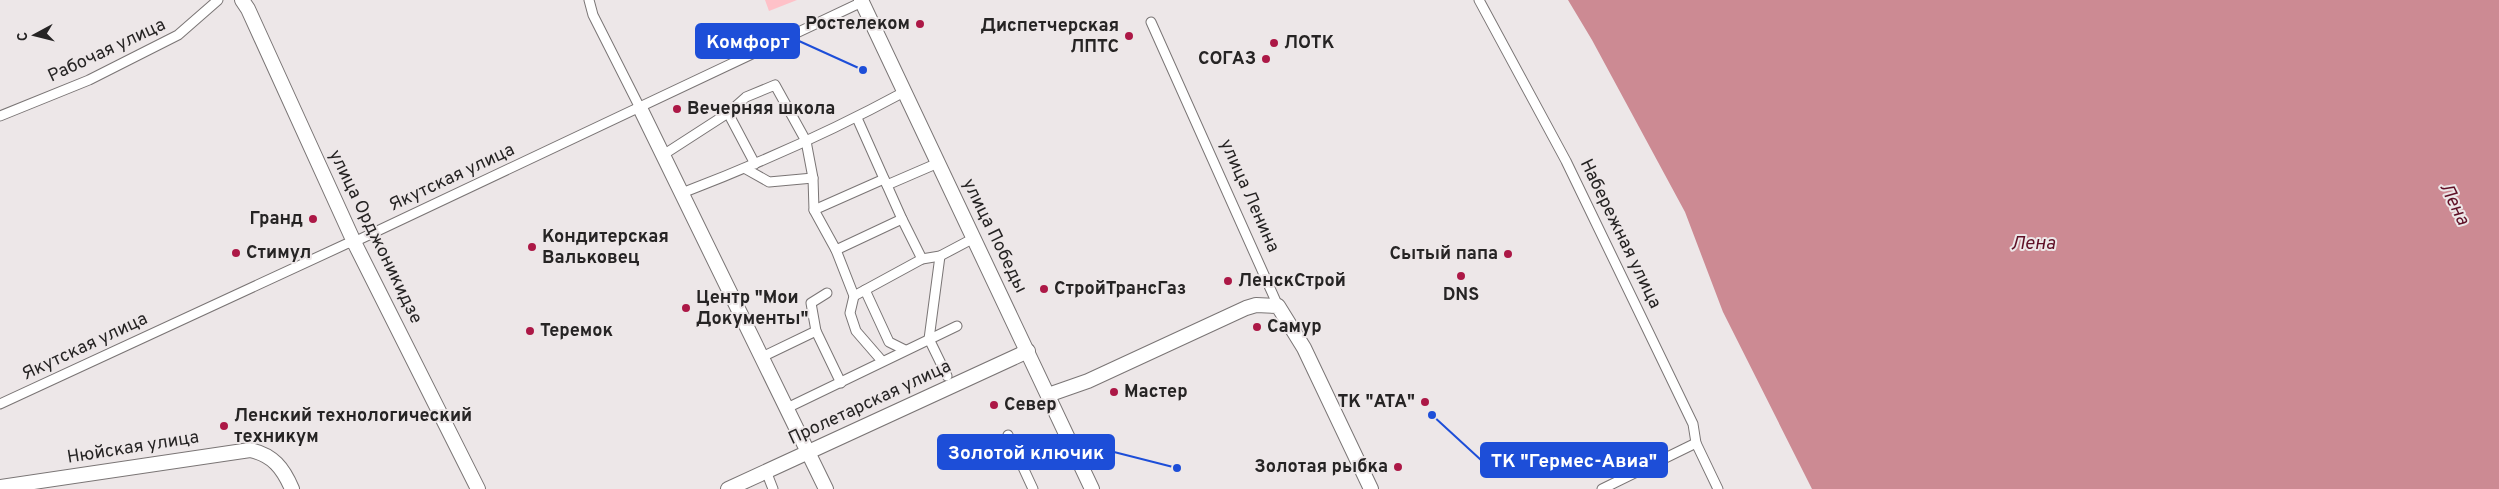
<svg xmlns="http://www.w3.org/2000/svg" width="2499" height="489" viewBox="0 0 2499 489" font-family="Overpass,sans-serif">
  <style>
    .green { fill: #fec1c8 }
    .water { fill: #cc8a93 }
    .lines { fill: none; stroke-linecap: round; stroke-linejoin: round }
    .street-casing { stroke: #7a7575; stroke-width: 11 }
    .secondary-casing { stroke: #7a7575; stroke-width: 16 }
    .street { stroke: #fff; stroke-width: 9 }
    .secondary { stroke: #fff; stroke-width: 14 }
    .poi-dot { fill: #ac1846; stroke: #ede7e8; stroke-width: 2 }
    .labels { text-anchor: middle; dominant-baseline: central; stroke-width: 4; stroke-linejoin: round; paint-order: stroke }
    .poi-label { font-size: 18px; font-weight: bold; fill: #262424; stroke: #ede7e8; text-anchor: start }
    .street-label { font-size: 18px; fill: #262424; stroke: #ede7e8 }
    .water-label { font-size: 19px; font-style: italic; fill: #5f1026; stroke: #ede7e8 }
    .leader { fill: none; stroke: #1d4ed8; stroke-width: 2 }
    .callout-dot { fill: #1d4ed8; stroke: #ede7e8; stroke-width: 2 }
    .callout { fill: #1d4ed8; stroke: #1d4ed8; stroke-width: 2 }
    .callout-label { font-size: 19px; text-anchor: middle; font-weight: bold; fill: #fff }
  </style>
  <rect width="100%" height="100%" fill="#ede7e8"/>
  <polygon class="green" points="765,0 797,0 769,11"/>
  <polygon class="water" points="1568,0 2499,0 2499,489 1812,489 1723,312 1685,212 1592,40"/>
  <g class="lines">
    <g class="street-casing">
      <g id="street">
        <polyline points="589,0 593,15 640,108"/>
        <polyline points="1479,0 1566,161 1693,424 1696,443 1718,489"/>
        <polyline points="1151,22 1278,306"/>
        <polyline points="728,113 755,164"/>
        <polyline points="0,116 89,80 178,35 218,0"/>
        <polyline points="857,118 902,219 922,259"/>
        <polyline points="663,155 728,113 746,97 775,85 806,141 813,178 814,210 836,250 854,296 850,313 856,331 882,361"/>
        <polyline points="746,169 769,182 813,178"/>
        <polyline points="887,185 938,163"/>
        <path d="M682,193C758,164 832,131 904,92"/>
        <polyline points="814,210 884,179"/>
        <polyline points="836,250 902,219"/>
        <polyline points="940,256 929,339 947,376"/>
        <polyline points="865,290 889,342 905,350"/>
        <polyline points="827,293 811,303 816,331 841,383"/>
        <polyline points="854,296 922,259 940,256 974,238"/>
        <polyline points="762,357 816,331"/>
        <polyline points="0,404 346,244 354,242 862,2"/>
        <polyline points="787,408 957,326"/>
        <polyline points="1008,435 1033,489"/>
        <polyline points="766,471 773,489"/>
        <polyline points="1602,489 1696,443"/>
      </g>
    </g>
    <g class="secondary-casing">
      <g id="secondary">
        <polyline points="242,0 248,9 354,242 478,489"/>
        <polyline points="861,0 1092,489"/>
        <polyline points="640,108 826,489"/>
        <polyline points="1048,395 1088,381 1246,308 1256,305 1278,306 1304,348 1371,489"/>
        <path d="M0,487L250,450C273,455 283,468 292,489"/>
        <polyline points="728,489 1028,351"/>
      </g>
    </g>
    <use href="#street" class="street"/>
    <use href="#secondary" class="secondary"/>
  </g>
  <g class="poi-dot">
    <circle cx="920" cy="24" r="5"/>
    <circle cx="1129" cy="36" r="5"/>
    <circle cx="1274" cy="43" r="5"/>
    <circle cx="1266" cy="59" r="5"/>
    <circle cx="677" cy="109" r="5"/>
    <circle cx="313" cy="219" r="5"/>
    <circle cx="532" cy="247" r="5"/>
    <circle cx="236" cy="253" r="5"/>
    <circle cx="1508" cy="254" r="5"/>
    <circle cx="1461" cy="276" r="5"/>
    <circle cx="1228" cy="281" r="5"/>
    <circle cx="1044" cy="289" r="5"/>
    <circle cx="686" cy="308" r="5"/>
    <circle cx="1257" cy="327" r="5"/>
    <circle cx="530" cy="331" r="5"/>
    <circle cx="1114" cy="392" r="5"/>
    <circle cx="1425" cy="402" r="5"/>
    <circle cx="994" cy="405" r="5"/>
    <circle cx="224" cy="426" r="5"/>
    <circle cx="1398" cy="467" r="5"/>
  </g>
  <g class="labels">
    <g class="poi-label">
      <text x="910" y="24" text-anchor="end">Ростелеком</text>
      <text x="1119" y="26" text-anchor="end">Диспетчерская<tspan x="1119" dy="21">ЛПТС</tspan></text>
      <text x="1284" y="43">ЛОТК</text>
      <text x="1256" y="59" text-anchor="end">СОГАЗ</text>
      <text x="687" y="109">Вечерняя школа</text>
      <text x="303" y="219" text-anchor="end">Гранд</text>
      <text x="542" y="237">Кондитерская<tspan x="542" dy="21">Вальковец</tspan></text>
      <text x="246" y="253">Стимул</text>
      <text x="1498" y="254" text-anchor="end">Сытый папа</text>
      <text x="1238" y="281">ЛенскСтрой</text>
      <text x="1054" y="289">СтройТрансГаз</text>
      <text x="1461" y="295" text-anchor="middle">DNS</text>
      <text x="696" y="298">Центр "Мои<tspan x="696" dy="21">Документы"</tspan></text>
      <text x="1267" y="327">Самур</text>
      <text x="540" y="331">Теремок</text>
      <text x="1124" y="392">Мастер</text>
      <text x="1415" y="402" text-anchor="end">ТК "АТА"</text>
      <text x="1004" y="405">Север</text>
      <text x="234" y="416">Ленский технологический<tspan x="234" dy="21">техникум</tspan></text>
      <text x="1388" y="467" text-anchor="end">Золотая рыбка</text>
    </g>
    <g class="street-label">
      <text transform="translate(107 51) rotate(-25)">Рабочая улица</text>
      <text transform="translate(452 178) rotate(-25)">Якутская улица</text>
      <text transform="translate(1249 196) rotate(66)">улица Ленина</text>
      <text transform="translate(1620 234) rotate(64)">Набережная улица</text>
      <text transform="translate(994 236) rotate(64)">улица Победы</text>
      <text transform="translate(375 237) rotate(64)">улица Орджоникидзе</text>
      <text transform="translate(85 347) rotate(-25)">Якутская улица</text>
      <text transform="translate(870 403) rotate(-25)">Пролетарская улица</text>
      <text transform="translate(133 448) rotate(-9)">Нюйская улица</text>
    </g>
    <g class="water-label">
      <text transform="translate(2454 204) rotate(64)">Лена</text>
      <text x="2033" y="244">Лена</text>
    </g>
  </g>
  <path class="leader" d="M863 70L799 41M1177 468L1114 452M1432 415L1481 460"/>
  <g class="callout-dot">
    <circle cx="863" cy="70" r="5"/>
    <circle cx="1177" cy="468" r="5"/>
    <circle cx="1432" cy="415" r="5"/>
  </g>
  <g class="callout">
    <rect x="696" y="24" width="103" height="34" rx="5"/>
    <rect x="938" y="435" width="176" height="34" rx="5"/>
    <rect x="1481" y="443" width="186" height="34" rx="5"/>
  </g>
  <g class="callout-label">
    <text x="748" y="48">Комфорт</text>
    <text x="1026" y="459">Золотой ключик</text>
    <text x="1574" y="467">ТК "Гермес-Авиа"</text>
  </g>
  <g transform="translate(35 35) rotate(263)" stroke="#ede7e8" stroke-width="4" paint-order="stroke">
  <path d="M0-4L9 19L0 12L-9 19Z" fill="#262424"/>
  <text y="-8" font-size="14" font-weight="bold" text-anchor="middle" fill="#262424">С</text>
  </g>
</svg>
